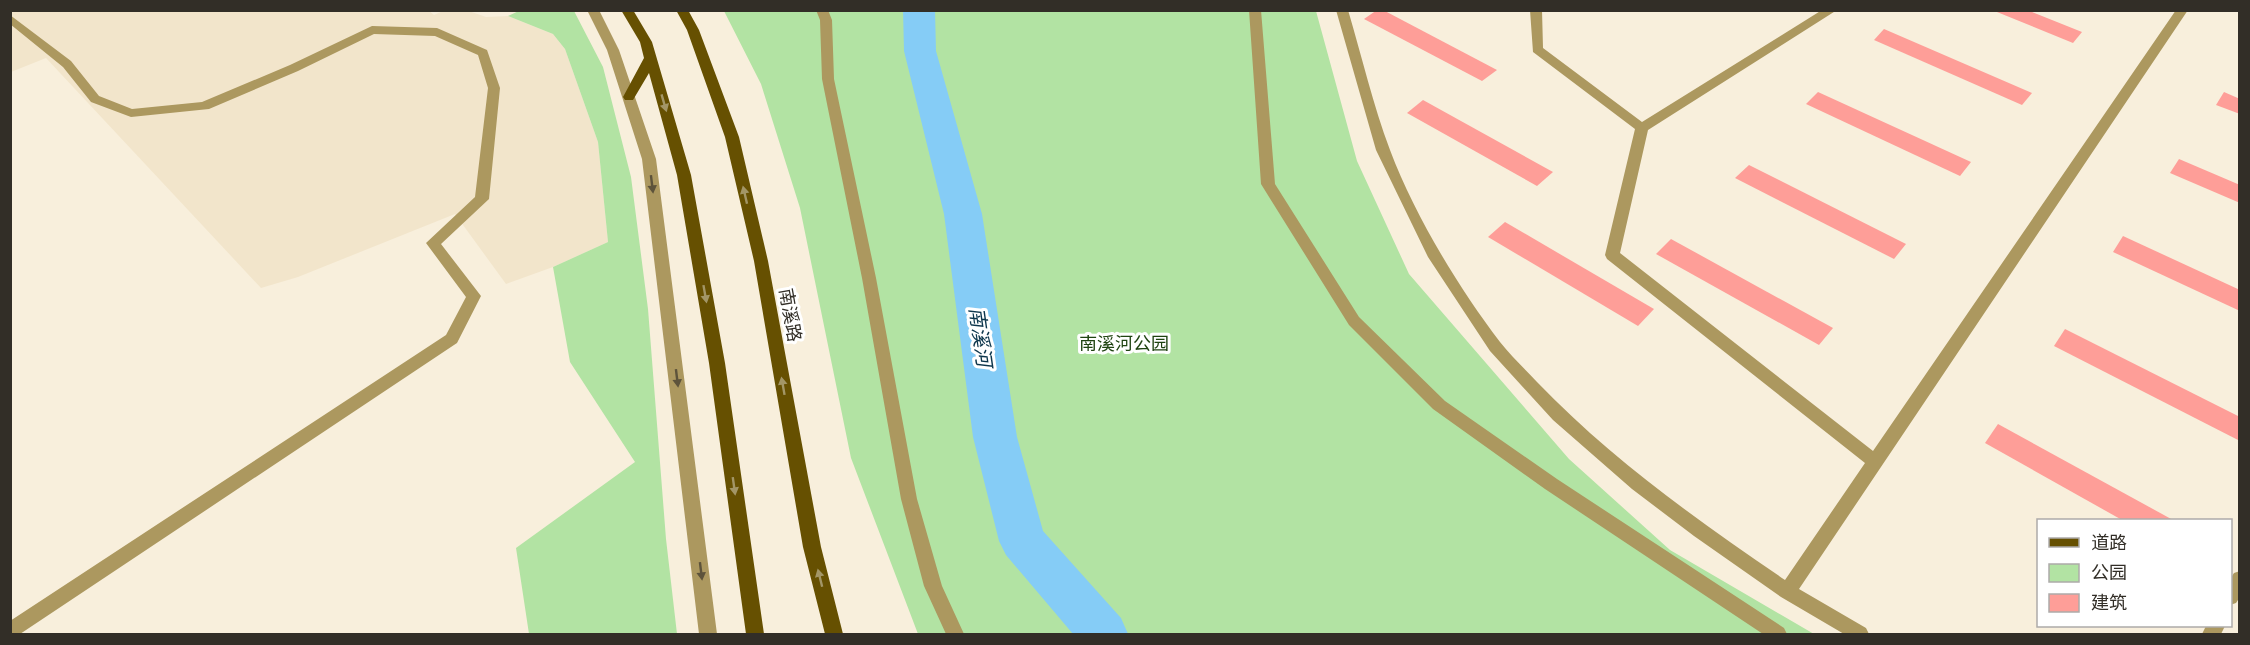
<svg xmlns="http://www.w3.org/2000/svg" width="2250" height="645" viewBox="0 0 2250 645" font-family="'Nunito Sans','Noto Sans SC',sans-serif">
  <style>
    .built { fill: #f2e5cb }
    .green { fill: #b2e3a3 }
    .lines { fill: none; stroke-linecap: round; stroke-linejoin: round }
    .river { fill: #85ccf6; fill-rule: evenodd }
    .building { fill: #fe9e98 }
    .minor { fill: #ac985f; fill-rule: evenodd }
    .major { fill: #665001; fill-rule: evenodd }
    .oneway { fill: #a39667 }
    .oneway2 { fill: #5d533b }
    .labels { text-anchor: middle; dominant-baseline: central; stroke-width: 6; stroke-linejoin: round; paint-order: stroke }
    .street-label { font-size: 18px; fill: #322e27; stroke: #fff }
    .park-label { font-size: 18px; fill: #1f4311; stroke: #fff }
    .water-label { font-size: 20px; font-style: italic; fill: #0d364c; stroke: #fff }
  </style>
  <rect width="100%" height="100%" fill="#f8efdc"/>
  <polygon class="built" points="428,10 434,15 443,11 466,10 486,17 508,16 553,34 565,49 598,142 608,242 553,267 506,284 455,214 298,277 261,288 46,58 11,72 11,11"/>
  <g class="green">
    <polygon points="521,10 574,11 603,67 631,177 648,309 666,539 677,634 529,634 516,548 635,462 570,362 553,267 608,242 598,142 565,49 553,34 508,16"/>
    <polygon points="724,11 1316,11 1357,161 1409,274 1569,459 1670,550 1814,634 918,634 851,458 800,208 761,84"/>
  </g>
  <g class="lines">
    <polygon class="river" points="903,10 935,10 936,51 982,214 1017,437 1043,531 1121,618 1128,634 1073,634 1006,555 999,541 973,437 944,214 904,51"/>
  </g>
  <g class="building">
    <polygon points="1377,10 1383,10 1497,70 1482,81 1364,19"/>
    <polygon points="1992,10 2027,10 2082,32 2073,43"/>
    <polygon points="1884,29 2032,93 2022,105 1874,40"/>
    <polygon points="1818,92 1971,162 1960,176 1806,104"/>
    <polygon points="2224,92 2240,99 2240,114 2216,105"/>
    <polygon points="1423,100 1553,172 1537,186 1407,113"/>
    <polygon points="2179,159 2240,185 2240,203 2170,173"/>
    <polygon points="1749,165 1906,244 1894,259 1735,178"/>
    <polygon points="1505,222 1654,309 1638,326 1488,237"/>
    <polygon points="2123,236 2240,290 2240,311 2113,252"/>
    <polygon points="1671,239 1833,328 1819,345 1656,254"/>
    <polygon points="2065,329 2240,417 2240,441 2054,346"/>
    <polygon points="1998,424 2173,520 2122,520 1985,443"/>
  </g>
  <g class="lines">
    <g class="minor">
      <polygon points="587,10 599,10 619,50 656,159 717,634 699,634 642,159 607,50"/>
      <polygon points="816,10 828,10 832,20 834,79 876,278 917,499 942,586 964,634 946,634 924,586 901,499 862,278 822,79 820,20"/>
      <polygon points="1249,10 1261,10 1275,184 1359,317 1445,401 1557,479 1784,628 1787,634 1763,634 1545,489 1433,409 1349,325 1261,184"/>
      <path d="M1336,10H1348C1362,57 1373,105 1390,150C1414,214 1458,287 1500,342C1511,356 1525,369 1537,382C1611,459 1697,520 1785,580L1865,463L1607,259L1605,255L1635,129L1533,52L1530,10H1542L1543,48L1642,122L1822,10H1837L1648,130L1620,253L1873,451L2176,10H2188L1799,589L1866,628L1869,634H1844L1781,597L1694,536L1632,489L1553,420L1490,351L1428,257L1376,150Z"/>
      <polygon points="10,15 71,61 99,96 132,109 202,102 290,65 372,26 437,28 487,50 500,88 489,199 441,244 481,296 457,343 20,634 10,634 10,621 446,335 466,297 426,243 475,197 488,88 478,55 435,36 374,34 298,71 209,109 131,117 91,102 63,67 10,24"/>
      <polygon points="2240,571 2240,597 2236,603 2230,605 2230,579 2234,573"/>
      <polygon points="2206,626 2225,626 2221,634 2202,634"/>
    </g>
    <g class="major">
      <polygon points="621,10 633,10 652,42 691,175 725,363 764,634 746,634 709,363 677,175 649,73 633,100 625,100 623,97 644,58 640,42"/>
      <polygon points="676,10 688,10 699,30 739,137 768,261 821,547 843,634 825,634 803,547 754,261 725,137 687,30"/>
    </g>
  </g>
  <defs><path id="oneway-solid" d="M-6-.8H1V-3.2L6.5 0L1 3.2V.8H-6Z" transform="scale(1.5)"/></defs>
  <g class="oneway">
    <use href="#oneway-solid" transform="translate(664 103) rotate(74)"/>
    <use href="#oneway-solid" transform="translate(745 195) rotate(-103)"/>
    <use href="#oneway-solid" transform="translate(705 294) rotate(80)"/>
    <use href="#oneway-solid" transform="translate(783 386) rotate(-100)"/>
    <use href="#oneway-solid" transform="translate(734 486) rotate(82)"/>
    <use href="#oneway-solid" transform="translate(820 578) rotate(-104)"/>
  </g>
  <g class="oneway2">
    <use href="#oneway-solid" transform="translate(652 184) rotate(83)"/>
    <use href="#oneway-solid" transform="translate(677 378) rotate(83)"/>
    <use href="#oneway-solid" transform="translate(701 571) rotate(83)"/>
  </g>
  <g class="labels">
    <g class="street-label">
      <text transform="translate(790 315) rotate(80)">南溪路</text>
    </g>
    <g class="park-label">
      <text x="1124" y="344">南溪河公园</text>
    </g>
    <g class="water-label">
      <text transform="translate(980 337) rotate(82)">南溪河</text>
    </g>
  </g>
  <rect width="2250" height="645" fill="none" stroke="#322e27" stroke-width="24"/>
  <rect x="2037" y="519" width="195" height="108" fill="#ffffff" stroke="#adaba9" stroke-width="1.5"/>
  <rect x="2049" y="538" width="30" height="9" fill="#665001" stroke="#adaba9" stroke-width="1.5"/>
  <text x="2091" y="549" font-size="18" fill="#322e27">道路</text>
  <rect x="2049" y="564" width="30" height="18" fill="#b2e3a3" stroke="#adaba9" stroke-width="1.5"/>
  <text x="2091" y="579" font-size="18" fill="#322e27">公园</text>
  <rect x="2049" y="594" width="30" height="18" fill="#fe9e98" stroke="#adaba9" stroke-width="1.5"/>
  <text x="2091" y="609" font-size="18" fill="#322e27">建筑</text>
</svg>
